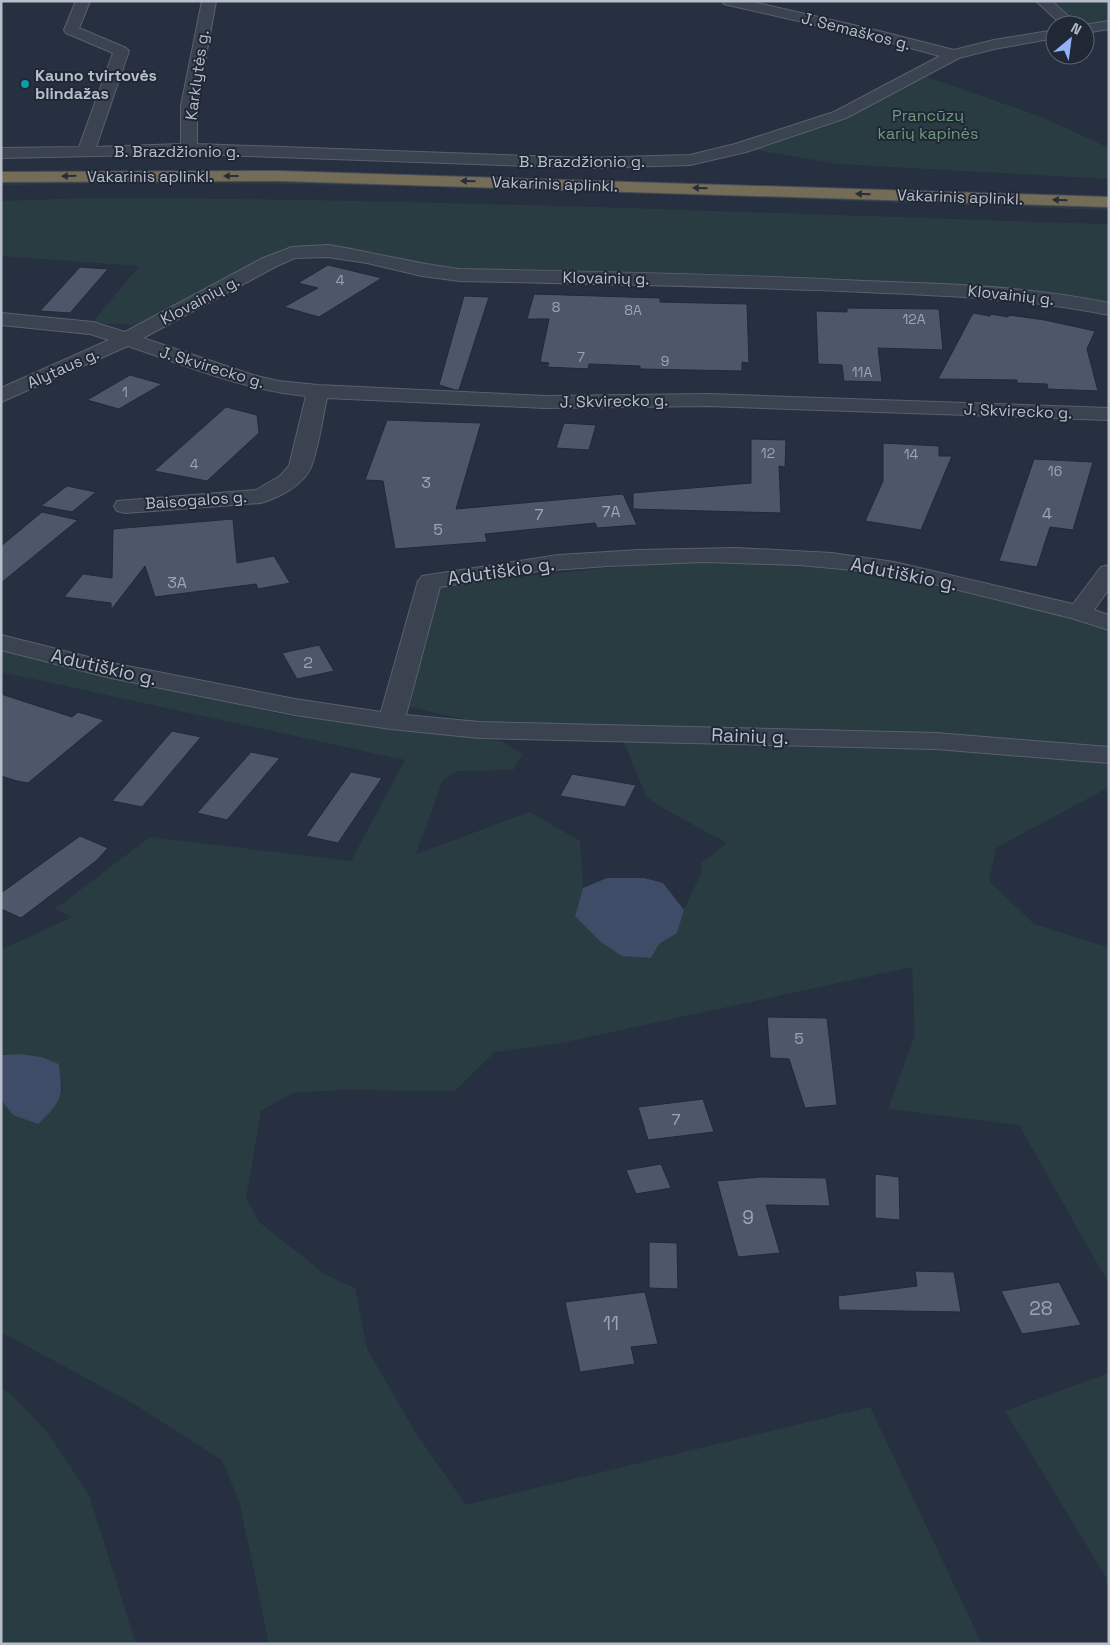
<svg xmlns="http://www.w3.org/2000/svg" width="1110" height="1645" viewBox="0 0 1110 1645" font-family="'Space Grotesk',sans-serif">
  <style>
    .green { fill: #293c41 }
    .water { fill: #3e4c68 }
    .building { fill: #4d5769; stroke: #222937 }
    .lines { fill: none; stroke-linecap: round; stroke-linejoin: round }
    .street-casing { stroke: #59606d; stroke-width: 2 }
    .highway-casing { stroke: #464d5a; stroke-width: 2 }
    .street { fill: #3b4250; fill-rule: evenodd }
    .highway { fill: #756c58; fill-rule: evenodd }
    .oneway { fill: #282e38 }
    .culture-dot { fill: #0f9aa8; stroke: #202735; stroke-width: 2 }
    .labels { text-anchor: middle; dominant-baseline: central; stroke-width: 4; stroke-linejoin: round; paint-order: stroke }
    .far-number-label { font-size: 14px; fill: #9da4b2 }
    .far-street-label { font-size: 16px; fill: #b8beca; stroke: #202735 }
    .far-poi-label { font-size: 16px; font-weight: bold; fill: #b8beca; stroke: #202735; text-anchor: start }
    .far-park-label { font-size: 16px; fill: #709a7c; stroke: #202735 }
    .number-label { font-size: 16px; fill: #9da4b2 }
    .street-label { font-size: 19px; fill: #b8beca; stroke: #202735 }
    .near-number-label { font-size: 19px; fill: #9da4b2 }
  </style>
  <rect width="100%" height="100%" fill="#273040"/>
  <g class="green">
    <path d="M1055,1H1109V20C1077,27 1077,23 1055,1Z"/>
    <polygon points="924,76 1042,117 1109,148 1109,179 838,164 750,149 808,132 853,114"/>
    <path d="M282,180L1109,206V210C740,199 370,177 1,185V182Z"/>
    <path d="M89,198C429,198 769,214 1109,224V307L1079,300L464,271L418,265L347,248L305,246L276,253L135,325L92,323L139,266L1,256V201Z"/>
    <path d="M658,563L799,565L887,574L1070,618L1109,631V787L996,848L989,881L1034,924L1109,948V1284L1019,1125L888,1109L915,1035L912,967L561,1043L495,1052L455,1091L343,1090L292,1093L261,1111L246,1198L259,1222L326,1275L355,1288L367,1349L417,1435L466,1505L870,1407L982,1644H269L240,1504L222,1460L132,1403L1,1332V1100L14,1115L63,1090L59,1064C39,1057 22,1054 1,1055V950L72,917L55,909L150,837L351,861L405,760L1,672V650L290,716L501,741L523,754L513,770L457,771L443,780L416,854L530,812L580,841L583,888L575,916L659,944L677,933L684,910L701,873V863L727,843L659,806L646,796L620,732L511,730L410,707L436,591L446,584Z"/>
    <polygon points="1109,1373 1109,1582 1005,1411"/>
    <polygon points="1,1388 10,1393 48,1433 89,1495 136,1644 1,1644"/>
  </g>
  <g class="water">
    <polygon points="607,878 644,878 663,883 684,910 677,933 659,944 651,958 622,956 602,943 575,916 583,888"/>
    <path d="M20,1054L41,1057L59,1064C63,1097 63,1100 38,1124L13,1115L1,1100V1055Z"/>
  </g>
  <g class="building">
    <polygon points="328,265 382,278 319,317 284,307 318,288 298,283"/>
    <polygon points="80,267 108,269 70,313 40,311"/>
    <polygon points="534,294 660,298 660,302 747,304 749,363 742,362 742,371 640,369 640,366 589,364 588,369 547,367 549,363 540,362 549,319 527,319"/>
    <polygon points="464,296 489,297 459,390 455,390 439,385"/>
    <polygon points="847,308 939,309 943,350 878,348 882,382 844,381 842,365 818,364 816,311 847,312"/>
    <polygon points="973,313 990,316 991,314 1008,317 1009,315 1045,320 1095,331 1087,349 1098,391 1048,389 1047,384 1017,383 1017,380 938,379"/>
    <polygon points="130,375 162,384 119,409 87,400"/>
    <polygon points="226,407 257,415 259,433 207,481 154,471"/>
    <polygon points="387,420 481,423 456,509 623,494 637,525 597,528 595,523 485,534 487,542 395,549 383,481 365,480"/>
    <polygon points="564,423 596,425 589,450 556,448"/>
    <polygon points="751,439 786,440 785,467 779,466 781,513 633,509 633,493 751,483"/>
    <polygon points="883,443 939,446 939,456 952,456 921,530 865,521 883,481"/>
    <polygon points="1034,459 1093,462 1073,530 1050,527 1037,567 999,561"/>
    <polygon points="67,486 96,492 72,512 41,506"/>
    <polygon points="42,512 78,520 1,583 1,546"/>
    <polygon points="233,519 237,563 274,556 290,583 258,589 256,584 155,597 145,566 111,610 111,603 64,597 83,574 112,578 113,529"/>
    <polygon points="319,645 334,671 297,679 282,653"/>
    <polygon points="1,694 72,717 78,712 104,720 28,783 17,781 1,776"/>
    <polygon points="172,731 201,737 142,807 112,801"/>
    <polygon points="251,752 280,758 227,820 197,813"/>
    <polygon points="351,772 382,778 338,843 306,836"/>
    <polygon points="572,774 636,785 625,807 560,796"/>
    <polygon points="80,836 108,848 96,861 21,918 1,909 1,893"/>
    <polygon points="767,1017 827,1018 837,1105 805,1108 789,1059 770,1058"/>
    <polygon points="703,1099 714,1132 648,1140 638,1107"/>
    <polygon points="661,1164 671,1188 636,1194 626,1170"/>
    <polygon points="875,1174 899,1177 900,1220 875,1218"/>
    <polygon points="761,1177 826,1178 830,1206 766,1205 780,1253 738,1257 717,1181"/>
    <polygon points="649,1242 677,1243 678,1289 649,1288"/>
    <polygon points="915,1271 954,1272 961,1312 839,1310 838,1296 917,1286"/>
    <polygon points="1059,1282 1081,1325 1022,1334 1001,1291"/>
    <polygon points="645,1292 658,1344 631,1347 635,1364 580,1372 565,1302"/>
  </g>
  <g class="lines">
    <g class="street-casing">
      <g id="street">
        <polygon points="76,1 90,1 79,28 126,48 129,51 96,147 181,144 181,106 202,1 216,1 197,106 197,144 585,158 690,155 735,144 834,112 940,56 873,38 724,4 722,1 749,1 875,30 954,50 994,40 1055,30 1055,38 994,49 959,58 846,118 746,152 690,165 585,168 189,154 1,158 1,148 79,147 113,53 66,33 64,30"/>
        <polygon points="1036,1 1052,1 1078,25 1062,25"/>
        <polygon points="1109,21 1109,29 1085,33 1085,25 1083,25"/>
        <path d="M328,245C372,252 416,264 460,269C595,272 730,274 864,281C947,284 1028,286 1109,303V315C1028,298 947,296 864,292C730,286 595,284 460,281L422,276L367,263L328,257L295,258L277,266L143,338L253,375L278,381L318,385L545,396L708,394L1109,408V420L708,406L545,408L327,398C322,420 319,446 311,467C304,485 278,498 261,503L125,513L117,511L114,506L117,501L256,490L280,476L289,466L306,396C244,390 187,366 128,346L1,402V388L109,340L90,334L1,325V313L93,322L125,332L263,258L292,247Z"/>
        <polygon points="736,548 832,553 894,562 1073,604 1101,567 1109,565 1109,589 1094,610 1109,615 1109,630 1071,618 926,582 863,571 800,565 704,562 608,566 539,571 440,587 406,715 479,722 936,733 1109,747 1109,763 936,749 479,738 391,729 295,715 111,678 1,650 1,635 112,663 295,699 381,712 418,581 422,576 558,555 639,550"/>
      </g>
    </g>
    <g class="highway-casing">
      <polygon id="highway" points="280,171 1109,197 1109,207 280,181 1,182 1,172"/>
    </g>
    <use href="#street" class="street"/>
    <use href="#highway" class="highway"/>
  </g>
  <defs><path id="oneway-solid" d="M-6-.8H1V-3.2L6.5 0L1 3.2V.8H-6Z" transform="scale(1.25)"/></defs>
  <g class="oneway">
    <use href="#oneway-solid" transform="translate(69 176) rotate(179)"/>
    <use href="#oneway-solid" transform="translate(231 176) rotate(-180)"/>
    <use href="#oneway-solid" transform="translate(468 181) rotate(-178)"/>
    <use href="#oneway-solid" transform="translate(700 188) rotate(-178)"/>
    <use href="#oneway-solid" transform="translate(863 194) rotate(-178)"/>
    <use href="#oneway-solid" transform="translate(1060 200) rotate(-178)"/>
  </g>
  <circle class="culture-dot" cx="25" cy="84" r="5"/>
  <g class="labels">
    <g class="far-number-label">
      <text x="340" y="280">4</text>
      <text x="556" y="307">8</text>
      <text x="633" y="310">8A</text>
      <text x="914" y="319">12A</text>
      <text x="581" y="357">7</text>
      <text x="665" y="361">9</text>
      <text x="862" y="372">11A</text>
      <text x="125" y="392">1</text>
      <text x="768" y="453">12</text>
      <text x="911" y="454">14</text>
      <text x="194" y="464">4</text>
      <text x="1055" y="471">16</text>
    </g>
    <g class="far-street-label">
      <text transform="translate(856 31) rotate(14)">J. Semaškos g.</text>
      <text transform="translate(197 75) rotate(-82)">Karklytės g.</text>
      <text x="177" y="151">B. Brazdžionio g.</text>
      <text x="582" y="161">B. Brazdžionio g.</text>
      <text x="150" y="176">Vakarinis aplinkl.</text>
      <text transform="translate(555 184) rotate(2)">Vakarinis aplinkl.</text>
      <text transform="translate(960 197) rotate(2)">Vakarinis aplinkl.</text>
      <text transform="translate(606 278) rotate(1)">Klovainių g.</text>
      <text transform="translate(1011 295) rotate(6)">Klovainių g.</text>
      <text transform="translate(200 300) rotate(-28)">Klovainių g.</text>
      <text transform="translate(212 367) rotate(17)">J. Skvirecko g.</text>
      <text transform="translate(63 368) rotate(-24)">Alytaus g.</text>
      <text transform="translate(614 401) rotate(-1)">J. Skvirecko g.</text>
      <text transform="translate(1018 411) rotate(2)">J. Skvirecko g.</text>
      <text transform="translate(196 500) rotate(-4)">Baisogalos g.</text>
    </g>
    <g class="far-poi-label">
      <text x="35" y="75">Kauno tvirtovės<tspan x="35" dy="18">blindažas</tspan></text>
    </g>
    <g class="far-park-label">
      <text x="928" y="115">Prancūzų<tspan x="928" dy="18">karių kapinės</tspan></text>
    </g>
    <g class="number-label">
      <text x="426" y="482">3</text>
      <text x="611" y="511">7A</text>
      <text x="1047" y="513">4</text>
      <text x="539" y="514">7</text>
      <text x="438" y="529">5</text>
      <text x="177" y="582">3A</text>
      <text x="308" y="662">2</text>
      <text x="799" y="1038">5</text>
      <text x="676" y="1119">7</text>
    </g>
    <g class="street-label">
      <text transform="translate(501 571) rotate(-8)">Adutiškio g.</text>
      <text transform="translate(904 574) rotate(11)">Adutiškio g.</text>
      <text transform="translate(104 667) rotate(13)">Adutiškio g.</text>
      <text transform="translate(750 736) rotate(2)">Rainių g.</text>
    </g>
    <g class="near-number-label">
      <text x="748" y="1217">9</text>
      <text x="1041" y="1308">28</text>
      <text x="611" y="1323">11</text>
    </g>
  </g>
  <rect width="1110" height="1645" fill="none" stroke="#b8beca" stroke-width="5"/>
  <g transform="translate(1070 40) rotate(29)"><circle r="24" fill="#202735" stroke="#5d6371"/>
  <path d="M0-4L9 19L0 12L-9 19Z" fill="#93b2f4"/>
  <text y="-8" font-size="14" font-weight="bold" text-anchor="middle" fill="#b8beca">N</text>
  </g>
</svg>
